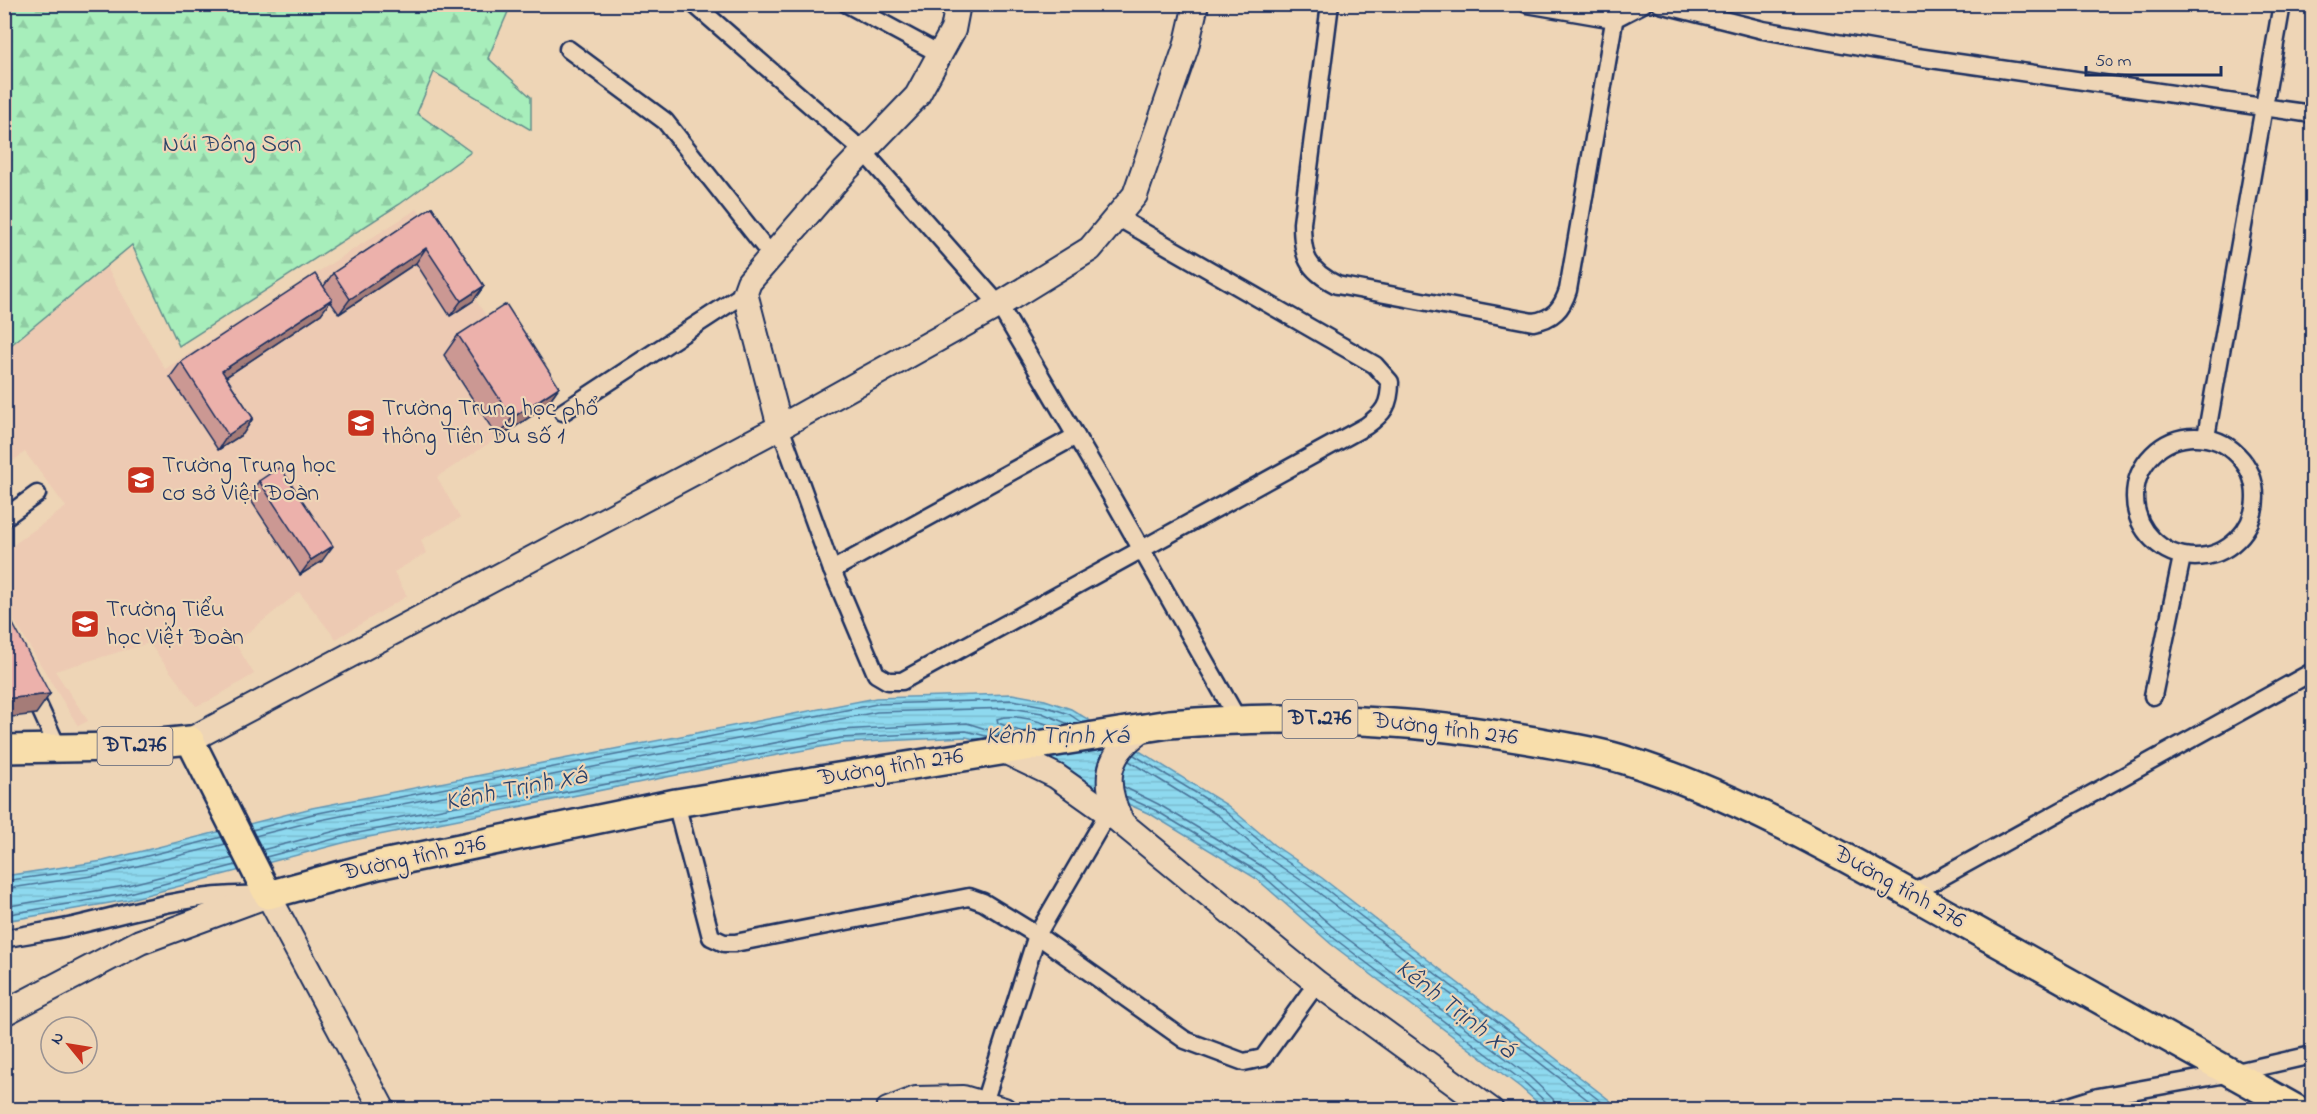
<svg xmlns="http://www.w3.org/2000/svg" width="2317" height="1114" viewBox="0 0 2317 1114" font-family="'Indie Flower',sans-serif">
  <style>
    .built { fill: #edcab3 }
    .forest { fill: url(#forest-firs); stroke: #618e8c; stroke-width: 1.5 }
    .water { fill: url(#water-rules); stroke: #6095b5; stroke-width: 1.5 }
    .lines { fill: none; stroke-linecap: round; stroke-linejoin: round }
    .shore { stroke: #497398; stroke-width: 1.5 }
    .street-casing { stroke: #1b2f5e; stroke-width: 21 }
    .secondary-casing { stroke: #1b2f5e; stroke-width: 28 }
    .primary-casing { stroke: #1b2f5e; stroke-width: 32 }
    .street { stroke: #eed5b6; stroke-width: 16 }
    .secondary { stroke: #eed5b6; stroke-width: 24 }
    .primary { stroke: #f8deab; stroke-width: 27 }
    .wall { fill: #cb9893; stroke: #1b2f5e; stroke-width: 1.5 }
    .shaded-wall { fill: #a57c78; stroke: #1b2f5e; stroke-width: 1.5 }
    .building { fill: #ecb1ab; stroke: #1b2f5e; stroke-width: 1.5 }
    .labels { text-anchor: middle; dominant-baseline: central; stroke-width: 4.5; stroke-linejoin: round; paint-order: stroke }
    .shield { fill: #eed5b6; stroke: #5a6178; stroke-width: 1.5 }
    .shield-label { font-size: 22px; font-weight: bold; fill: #1b2f5e }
    .park-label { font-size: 24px; fill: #294267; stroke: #eed5b6 }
    .poi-label { font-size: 24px; fill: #1b2f5e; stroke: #eed5b6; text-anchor: start }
    .street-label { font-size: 24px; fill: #1b2f5e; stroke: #eed5b6 }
    .water-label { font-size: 26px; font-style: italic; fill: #26406c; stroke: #eed5b6 }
  </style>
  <defs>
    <pattern id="forest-firs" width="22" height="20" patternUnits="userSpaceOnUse" patternTransform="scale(1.5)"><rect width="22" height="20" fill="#a7eebb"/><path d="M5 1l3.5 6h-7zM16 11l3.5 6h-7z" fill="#8fcca3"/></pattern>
    <pattern id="water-rules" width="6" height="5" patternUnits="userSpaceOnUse" patternTransform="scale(1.5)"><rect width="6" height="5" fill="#8ed9ef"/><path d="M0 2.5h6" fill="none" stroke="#7abbcf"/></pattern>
  </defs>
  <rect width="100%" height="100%" fill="#eed5b6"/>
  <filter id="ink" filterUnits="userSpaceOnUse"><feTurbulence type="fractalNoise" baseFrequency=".0167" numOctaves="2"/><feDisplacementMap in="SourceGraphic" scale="12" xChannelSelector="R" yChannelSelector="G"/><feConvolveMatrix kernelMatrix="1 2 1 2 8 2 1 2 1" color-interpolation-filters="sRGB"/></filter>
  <g filter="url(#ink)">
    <polygon class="built" points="417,209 545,407 437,477 460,518 421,540 426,553 394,572 407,596 336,639 299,592 235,643 254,674 211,700 196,706 149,643 55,671 88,721 78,726 5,606 5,551 66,507 25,452 10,463 5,454 5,350 106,266 165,369"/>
    <polygon class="forest" points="5,4 511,5 488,58 531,97 531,130 434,72 417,113 471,152 400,204 179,346 132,245 5,350"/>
    <polygon class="water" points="1012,694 1045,700 1071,709 1227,805 1274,845 1322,878 1621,1109 1545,1109 1520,1087 1331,944 1257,879 1152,815 1080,782 983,741 966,737 842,743 756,759 354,840 127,900 5,921 5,876 103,861 312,808 876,698"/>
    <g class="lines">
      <g class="shore">
        <path d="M1022,732L998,723L997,719C1013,713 1039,721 1055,727"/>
        <polyline points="1134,755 1224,810 1270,850 1318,883 1612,1110"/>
        <polyline points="1129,761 1219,816 1265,856 1314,889 1601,1110"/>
        <polyline points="1124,787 1158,804 1265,868 1340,933 1529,1076 1553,1099 1556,1110"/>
        <polyline points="1126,797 1155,810 1261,874 1335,939 1524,1082 1547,1103 1549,1110"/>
        <polyline points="252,830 313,814 877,704 1012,700 1044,706 1069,714 1082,723"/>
        <polyline points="255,836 315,821 877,712 1011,708 1042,713 1071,725"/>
        <polyline points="262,850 351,827 840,730 967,723 1005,735"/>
        <polyline points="266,857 353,834 841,738 966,731 990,737"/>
        <polyline points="4,881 104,867 222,837"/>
        <polyline points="4,889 105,874 226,844"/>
        <polyline points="4,907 124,886 233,858"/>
        <polyline points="4,915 125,894 236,865"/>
      </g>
      <g class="street-casing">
        <g id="street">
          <polyline points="694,4 864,152 999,305 1113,499 1237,718"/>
          <polyline points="847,4 940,54"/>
          <path d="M1330,4L1302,223C1302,256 1307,270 1337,285L1533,322C1553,319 1562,309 1568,290L1617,4"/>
          <polyline points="1527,4 1614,19 1643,4"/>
          <polyline points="1660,4 1763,30 1917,57 2312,114"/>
          <polyline points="568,49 665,121 771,255"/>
          <polyline points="563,412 745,293"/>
          <path d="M780,427L832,570L876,674L888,681H902L1366,426C1384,413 1390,405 1390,382L1375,365L1117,217"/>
          <circle cx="2195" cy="497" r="60"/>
          <polyline points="2206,437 2282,4"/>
          <polyline points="4,518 37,494"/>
          <polyline points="832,570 1076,436"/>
          <polyline points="31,689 58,748"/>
          <polyline points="2153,696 2182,557"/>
          <polyline points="676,803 711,937 724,943 735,943 969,897 983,902 1037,935 1185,1040 1244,1062 1263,1058 1317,983"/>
          <polyline points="1911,894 2312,672"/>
          <path d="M4,939C27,934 50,931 73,926C134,912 192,893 255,895"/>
          <polyline points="984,1103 1037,935 1108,813"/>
          <polyline points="2056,1110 2098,1097 2232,1073 2312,1055"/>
        </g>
      </g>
      <g class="secondary-casing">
        <g id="secondary">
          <polyline points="780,427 745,293 749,282 845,171 917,96 953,30 958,4"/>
          <polyline points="190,740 780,427 999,305 1090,249 1135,195 1186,47 1196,4"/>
          <polyline points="1002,750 1056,776 1118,820 1317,983 1491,1110"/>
          <path d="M1122,823C1101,782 1105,752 1147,727"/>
          <polyline points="4,1013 140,942 268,895 383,1110"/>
          <polyline points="888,1110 916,1099 963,1098 1004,1110"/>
        </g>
      </g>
      <g class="primary-casing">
        <path id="primary" d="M4,749L120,747L190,740L268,895L378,865L676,803L1169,724C1290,714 1410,719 1529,740C1561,746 1594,750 1625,760C1740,796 1845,857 1950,916C2066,981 2182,1046 2298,1110"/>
      </g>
      <use href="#street" class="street"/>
      <use href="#secondary" class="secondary"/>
      <use href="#primary" class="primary"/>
    </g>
    <g class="wall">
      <polygon points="432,207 484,286 473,301 450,316 416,263 339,314 330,301 321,314 226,377 253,418 243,434 218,450 170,377 181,362 324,286 333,273"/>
      <polygon points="458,335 559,387 545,407 498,438 444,355"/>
      <polygon points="259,481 322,561 300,575 248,496"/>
    </g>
    <g class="shaded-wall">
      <polygon points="426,248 416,263 339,314 350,299"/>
      <polygon points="484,286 473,301 450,316 461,301"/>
      <polygon points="332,299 321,314 212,386 222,371"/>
      <polygon points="559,387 545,407 498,438 512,418"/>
      <polygon points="253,418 243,434 218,450 228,435"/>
      <polygon points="333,546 322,561 300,575 311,560"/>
      <polygon points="50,694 36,714 4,718 4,699"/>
    </g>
    <g class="building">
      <polygon points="432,207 484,286 461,301 426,248 350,299 333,273"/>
      <polygon points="315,274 332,299 222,371 253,418 228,435 181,362"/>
      <polygon points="506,304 559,387 512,418 458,335"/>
      <polygon points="280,467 333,546 311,560 259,481"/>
      <polygon points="4,607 50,694 4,699"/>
    </g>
  </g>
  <defs>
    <g id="school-square" transform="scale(1.5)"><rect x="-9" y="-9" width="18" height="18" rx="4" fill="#c8321e" stroke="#eed5b6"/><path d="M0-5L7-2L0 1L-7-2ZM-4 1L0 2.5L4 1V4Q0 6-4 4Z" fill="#fff"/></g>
  </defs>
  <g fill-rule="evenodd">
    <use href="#school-square" x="361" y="423"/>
    <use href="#school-square" x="141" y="480"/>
    <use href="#school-square" x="85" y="624"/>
  </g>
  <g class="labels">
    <g class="shield">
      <rect x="1282.5" y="700" width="75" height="38" rx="4.5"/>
      <rect x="97.5" y="727" width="75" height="38" rx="4.5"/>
    </g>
    <g class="shield-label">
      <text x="1320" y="719">ĐT.276</text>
      <text x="135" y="746">ĐT.276</text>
    </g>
    <g class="park-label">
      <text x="232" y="145">Núi Đông Sơn</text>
    </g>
    <g class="poi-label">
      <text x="382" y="409">Trường Trung học phổ<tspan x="382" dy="28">thông Tiên Du số 1</tspan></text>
      <text x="162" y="466">Trường Trung học<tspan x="162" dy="28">cơ sở Việt Đoàn</tspan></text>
      <text x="106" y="610">Trường Tiểu<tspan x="106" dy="28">học Việt Đoàn</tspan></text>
    </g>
    <g class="street-label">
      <text transform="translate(1445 730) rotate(7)">Đường tỉnh 276</text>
      <text transform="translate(891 768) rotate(-9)">Đường tỉnh 276</text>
      <text transform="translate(414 859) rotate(-12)">Đường tỉnh 276</text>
      <text transform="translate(1899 888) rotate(29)">Đường tỉnh 276</text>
    </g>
    <g class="water-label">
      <text x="1057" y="737">Kênh Trịnh Xá</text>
      <text transform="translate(516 790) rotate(-11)">Kênh Trịnh Xá</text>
      <text transform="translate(1455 1010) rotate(38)">Kênh Trịnh Xá</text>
    </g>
  </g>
  <rect width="2317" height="1114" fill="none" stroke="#eed5b6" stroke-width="24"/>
  <rect x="12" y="12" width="2293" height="1090" fill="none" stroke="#1b2f5e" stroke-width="2" filter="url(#ink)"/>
  <g transform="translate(69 1045) rotate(300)"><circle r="28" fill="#eed5b6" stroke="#9a9393" stroke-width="1.5"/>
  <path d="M0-4.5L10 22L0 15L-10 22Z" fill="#c8321e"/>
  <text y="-9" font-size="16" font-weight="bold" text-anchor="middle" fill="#1b2f5e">N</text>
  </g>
  <path d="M2086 66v9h135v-9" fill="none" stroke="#1b2f5e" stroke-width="3"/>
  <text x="2095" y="66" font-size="18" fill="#1b2f5e" stroke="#eed5b6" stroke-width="4.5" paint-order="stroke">50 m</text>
</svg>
